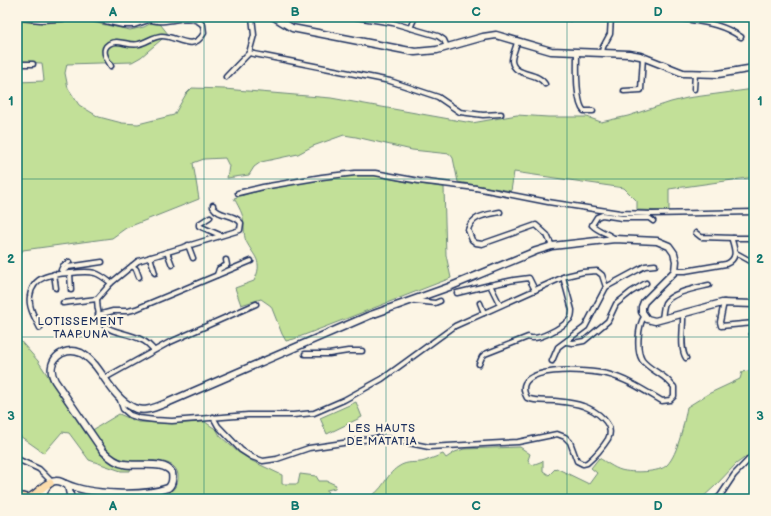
<svg xmlns="http://www.w3.org/2000/svg" width="771" height="516" viewBox="0 0 771 516" font-family="'Balsamiq Sans',sans-serif">
  <style>
    .green { fill: #c2e098; stroke: #6e887b }
    .lines { fill: none; stroke-linecap: round; stroke-linejoin: round }
    .minor-casing { stroke: #1b2f5e; stroke-width: 7 }
    .secondary-casing { stroke: #1b2f5e; stroke-width: 9 }
    .trunk-casing { stroke: #1b2f5e; stroke-width: 10 }
    .minor { stroke: #fcf5e5; stroke-width: 4 }
    .secondary { stroke: #fcf5e5; stroke-width: 6 }
    .trunk { stroke: #fcdcab; stroke-width: 7 }
    .grid { fill: none; stroke: #0f766e; stroke-width: 1; stroke-opacity: 0.55 }
    .labels { text-anchor: middle; dominant-baseline: central; stroke-width: 4; stroke-linejoin: round; paint-order: stroke }
    .neighbourhood-label { font-size: 11px; letter-spacing: 1px; fill: #1b2f5e; stroke: #fcf5e5 }
    .neatline { fill: none; stroke: #0f766e; stroke-width: 1.5 }
    .grid-label { font-size: 13px; text-anchor: middle; font-weight: bold; fill: #0f766e }
  </style>
  <rect width="100%" height="100%" fill="#fcf5e5"/>
  <filter id="ink" filterUnits="userSpaceOnUse"><feTurbulence type="fractalNoise" baseFrequency=".025" numOctaves="2"/><feDisplacementMap in="SourceGraphic" scale="8" xChannelSelector="R" yChannelSelector="G"/><feConvolveMatrix kernelMatrix="1 2 1 2 8 2 1 2 1" color-interpolation-filters="sRGB"/></filter>
  <g filter="url(#ink)">
    <g class="green">
      <polygon points="17,19 36,22 87,21 130,30 144,27 157,20 168,34 141,57 132,62 67,64 65,73 68,88 79,105 99,117 122,123 138,124 174,115 186,94 192,88 224,89 331,98 472,123 517,115 548,117 587,117 601,122 628,116 671,102 687,98 754,89 754,177 669,189 669,211 637,210 637,201 624,188 514,172 511,191 458,182 453,158 450,154 412,150 356,137 344,135 313,146 298,154 261,162 254,167 249,175 227,178 229,166 225,158 204,159 193,163 199,199 126,228 112,238 23,250 17,259 17,82 44,81 42,63 17,62"/>
      <path d="M357,175H375L411,183L444,187L446,255L451,278L294,339L286,341L282,334L271,306L261,299L241,305L235,288L254,281C264,261 254,257 246,241C243,234 245,226 243,218C242,212 237,204 234,198C274,185 316,180 357,175Z"/>
      <path d="M17,337L38,361L86,434L119,414L138,422L184,423L205,422L217,430L220,436L238,452L252,461L282,475V484H298L300,474L316,476L319,481H327L336,485L335,488L327,490L328,495L336,499H170L168,494C174,489 179,484 178,475C176,457 145,461 132,461L130,471H121L89,460L69,433L62,432L44,453L17,434Z"/>
      <path d="M754,370V451L736,464L715,486L701,499H365C385,491 384,476 398,467C408,460 416,464 425,461C431,459 437,456 443,454L446,458L455,452L464,449L520,447L530,454L528,460L532,465L543,461V471L549,475L556,468L589,484L597,473L591,468L599,458C606,462 614,468 621,470C631,473 660,473 667,465C678,454 684,423 687,407L708,394L740,379L742,372Z"/>
      <polygon points="356,402 362,417 327,434 320,418"/>
    </g>
    <g class="lines">
      <g class="minor-casing">
        <g id="minor">
          <polyline points="252,17 254,35 249,53 390,81 438,97 460,112 483,115 501,114"/>
          <polyline points="356,17 393,23 438,36 444,40 447,47"/>
          <polyline points="569,17 570,18"/>
          <path d="M674,17C699,22 719,22 741,37"/>
          <polyline points="410,28 415,17"/>
          <path d="M517,42C516,48 512,55 512,61C514,77 537,71 545,84"/>
          <path d="M577,52C577,66 575,102 584,111H593"/>
          <polyline points="602,52 603,47 610,34 611,17"/>
          <polyline points="17,64 33,64"/>
          <path d="M111,66C107,59 100,50 109,44C118,38 129,47 139,44C147,42 154,36 162,36C177,36 193,53 204,33L203,25C189,10 164,27 149,19"/>
          <polyline points="226,77 249,53"/>
          <polyline points="694,89 695,74"/>
          <polyline points="624,91 641,90 643,57"/>
          <polyline points="238,193 263,187 322,177 355,173 375,173 419,181 476,188 548,202 620,213 652,214 754,212"/>
          <path d="M500,212C487,215 472,215 468,230L472,240L476,243L482,244L536,225L547,235L552,246"/>
          <polyline points="210,217 199,224 199,226 220,235"/>
          <polyline points="696,233 701,237 733,238"/>
          <path d="M615,239C608,233 599,232 592,225L597,217L602,215L622,218H649L653,221"/>
          <polyline points="188,245 193,258"/>
          <polyline points="167,252 172,265"/>
          <polyline points="736,253 754,263"/>
          <polyline points="150,257 155,273"/>
          <polyline points="132,266 136,269 139,277"/>
          <polyline points="63,271 68,267 102,262"/>
          <polyline points="63,271 61,270 63,266 69,262"/>
          <path d="M675,271H685L726,264C738,259 735,250 732,240L733,238H754"/>
          <polyline points="70,273 71,290"/>
          <polyline points="54,274 56,288"/>
          <polyline points="217,275 219,269 227,265 226,260"/>
          <polyline points="490,285 514,280 529,278 535,290"/>
          <polyline points="606,287 645,266 655,265"/>
          <polyline points="457,293 490,285 500,305"/>
          <polyline points="415,301 435,303 440,301"/>
          <polyline points="724,302 720,322 721,326 754,323"/>
          <polyline points="63,303 97,299"/>
          <polyline points="480,303 484,313"/>
          <path d="M683,313C684,325 679,348 686,358"/>
          <polyline points="98,315 113,311 128,311 136,309 251,261"/>
          <path d="M662,319C663,313 663,308 665,303C672,292 697,288 709,285"/>
          <path d="M40,328C35,318 28,307 30,296C33,275 53,274 71,273C79,272 87,271 95,273C101,275 106,279 111,283"/>
          <polyline points="752,334 754,333"/>
          <polyline points="566,342 573,343 584,341 608,321 616,304 631,292 646,283"/>
          <path d="M154,350C150,346 147,342 142,340C116,327 98,338 97,299L111,283L138,261L240,230L241,223C234,213 219,217 213,207V205"/>
          <polyline points="305,354 329,354 348,351 362,351"/>
          <path d="M479,364L482,357L485,354L528,337C537,342 563,327 570,319C572,316 572,313 572,310L563,277"/>
          <polyline points="105,378 168,343 256,304"/>
          <polyline points="120,400 123,409 130,415 139,418 155,420 172,421 248,415 293,415 314,413 344,400 382,379 455,326 566,276 583,272 597,271 602,275 606,287 585,327 558,347 552,361"/>
          <path d="M213,417L218,426L241,450L252,457L263,461L277,459L309,448L377,438L389,439L429,447L518,442L557,434L565,437L570,442L577,461L583,464L587,463C594,457 603,447 608,439C616,424 595,410 583,406C575,403 564,402 555,401C546,400 536,402 527,398C507,363 591,370 607,374C627,379 645,391 662,401L670,400L674,396V387C671,384 668,380 665,378C658,372 648,368 642,360C636,350 638,326 644,317"/>
          <polyline points="17,459 39,469 52,482"/>
          <polyline points="716,499 720,496 734,475 754,454"/>
        </g>
      </g>
      <g class="secondary-casing">
        <g id="secondary">
          <polyline points="20,17 41,19 75,17"/>
          <polyline points="92,17 123,24 134,24 154,17"/>
          <polyline points="274,17 292,28 415,52 437,50 483,37 496,35 551,51 629,54 640,56 683,73 718,74 754,68"/>
          <path d="M66,484C90,495 143,497 168,488C173,484 173,479 172,473C165,460 138,467 124,464C116,463 109,457 103,451L55,381C44,362 62,345 81,353C87,356 91,361 95,365C107,380 116,400 134,408C146,413 158,406 169,402L368,316L449,287L536,251L552,246L615,239L657,241L669,246L674,253L676,261L675,271L644,302L642,307V312L647,319L655,321L722,303L754,304"/>
          <path d="M43,499C44,484 54,475 68,486L71,499"/>
        </g>
      </g>
      <g class="trunk-casing">
        <g id="trunk">
          <polyline points="17,496 32,499"/>
          <path d="M28,498C38,495 42,485 50,483"/>
        </g>
      </g>
      <use href="#minor" class="minor"/>
      <use href="#secondary" class="secondary"/>
      <use href="#trunk" class="trunk"/>
    </g>
  </g>
  <path class="grid" d="M204,17V499M386,17V499M567,17V499M17,179H754M17,337H754"/>
  <g class="labels">
    <g class="neighbourhood-label">
      <text x="81" y="321">LOTISSEMENT<tspan x="81" dy="13">TAAPUNA</tspan></text>
      <text x="382" y="428">LES HAUTS<tspan x="382" dy="13">DE MATATIA</tspan></text>
    </g>
  </g>
  <rect width="771" height="516" fill="none" stroke="#fcf5e5" stroke-width="44"/>
  <rect x="22" y="22" width="727" height="472" class="neatline"/>
  <g class="grid-label">
    <text x="113" y="16">A</text>
    <text x="295" y="16">B</text>
    <text x="476" y="16">C</text>
    <text x="658" y="16">D</text>
    <text x="11" y="105">1</text>
    <text x="760" y="105">1</text>
    <text x="11" y="263">2</text>
    <text x="760" y="263">2</text>
    <text x="11" y="420">3</text>
    <text x="760" y="420">3</text>
    <text x="113" y="510">A</text>
    <text x="295" y="510">B</text>
    <text x="476" y="510">C</text>
    <text x="658" y="510">D</text>
  </g>
</svg>
